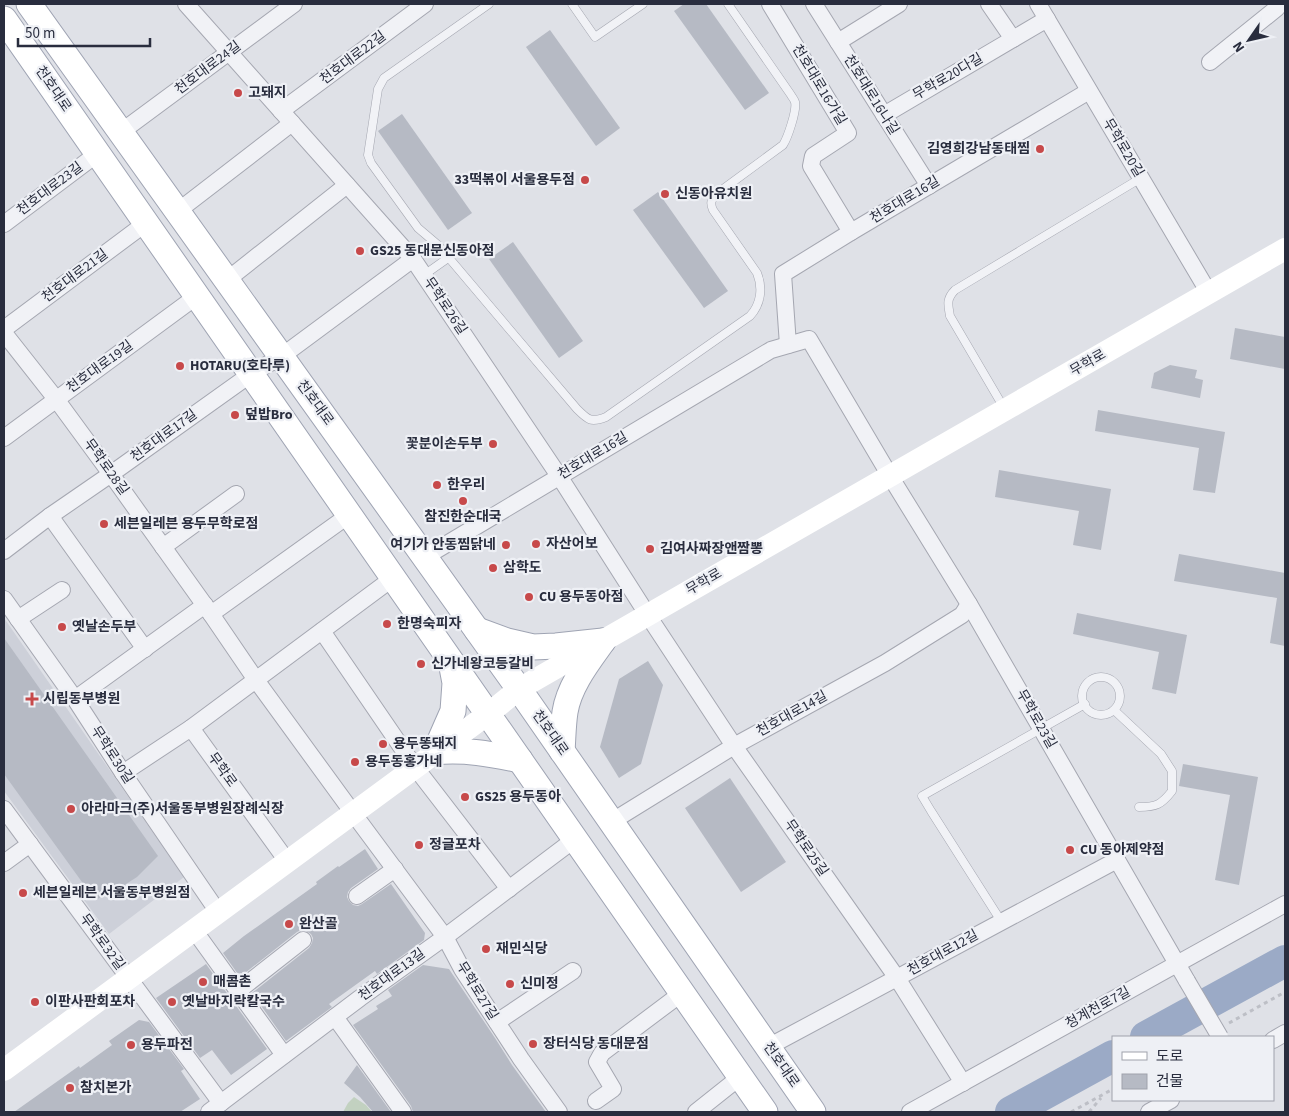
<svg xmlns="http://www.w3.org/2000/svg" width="1289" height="1116" viewBox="0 0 1289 1116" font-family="'Source Sans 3','Noto Sans KR',sans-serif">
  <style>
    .built { fill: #cdd0d9 }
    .green { fill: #c2d1c0 }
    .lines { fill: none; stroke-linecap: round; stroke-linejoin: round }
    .river { stroke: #9baac6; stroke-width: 32 }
    .building { fill: #b6bac4 }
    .lane-casing { stroke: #a5a7b1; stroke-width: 9 }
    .street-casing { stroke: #a5a7b1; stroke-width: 18 }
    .primary-casing { stroke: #9fa4b3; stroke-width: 27 }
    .path { stroke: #bdbfc6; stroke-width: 3; stroke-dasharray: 4 4; stroke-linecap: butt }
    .lane { stroke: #f1f2f6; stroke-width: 8 }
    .street { stroke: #f1f2f6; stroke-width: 16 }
    .secondary { stroke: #fff; stroke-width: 22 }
    .primary { stroke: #fff; stroke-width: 25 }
    .street-bridge-casing { stroke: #a5a7b1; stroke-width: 18; stroke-linecap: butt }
    .street-bridge { stroke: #f1f2f6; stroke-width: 16 }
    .poi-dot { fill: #c7494a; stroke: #eef0f5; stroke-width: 2 }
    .labels { text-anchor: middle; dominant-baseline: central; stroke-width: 4.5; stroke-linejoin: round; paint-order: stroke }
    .street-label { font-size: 14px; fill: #292d3e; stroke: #eef0f5 }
    .poi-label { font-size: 14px; font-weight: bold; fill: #292d3e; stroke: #eef0f5; text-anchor: start }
  </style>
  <rect width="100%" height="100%" fill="#dfe1e7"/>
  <polygon class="built" points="4,618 184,877 109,934 4,791"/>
  <polygon class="green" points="354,1097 366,1105 372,1112 343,1112 348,1103"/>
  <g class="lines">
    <g class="river">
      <polyline points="1146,1037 1285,961"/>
      <polyline points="1011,1112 1113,1056"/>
    </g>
  </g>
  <g class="building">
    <polygon points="684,4 706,4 769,93 745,110 674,11"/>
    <polygon points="550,30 620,128 596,146 526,47"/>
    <polygon points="402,114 472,213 448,230 378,131"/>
    <polygon points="658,192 728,291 704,308 633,210"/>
    <polygon points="513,242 583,341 559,358 489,259"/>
    <polygon points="1235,328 1285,337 1285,369 1230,359"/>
    <polygon points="1170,365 1197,370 1195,378 1203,380 1200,398 1151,388 1154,373"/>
    <polygon points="1098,410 1225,432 1215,493 1193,490 1199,448 1095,431"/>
    <polygon points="999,470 1111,489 1101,550 1073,545 1079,511 995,497"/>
    <polygon points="1179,554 1285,573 1285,646 1270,643 1277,598 1174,581"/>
    <polygon points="1077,613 1187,635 1176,694 1152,689 1159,652 1073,634"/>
    <polygon points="4,638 158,856 137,877 115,891 95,900 4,774"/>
    <polygon points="648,661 663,685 641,764 619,778 600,747 619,679"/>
    <polygon points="1183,764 1258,777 1239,885 1215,880 1230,795 1179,786"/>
    <polygon points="730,778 786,862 741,892 685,808"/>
    <polygon points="365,849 378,869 351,888 348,892 347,897 349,901 353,905 358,906 362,904 391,884 425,933 424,940 377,974 375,971 329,1004 332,1007 286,1041 252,993 309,948 312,943 313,938 311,934 306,931 301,930 297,932 240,977 223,953 244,936 317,884 316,882 338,866 339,867"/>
    <polygon points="206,964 267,1049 231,1075 212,1050 200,1058 156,998"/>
    <polygon points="423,965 449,969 495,1038 512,1065 546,1112 413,1112 411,1106 353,1025 378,1009 376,1006 392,996 388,990"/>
    <polygon points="139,1020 149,1022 184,1069 181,1071 200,1099 180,1112 14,1112 79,1066 80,1068 112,1045 109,1041"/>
    <polygon points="357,1065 391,1112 373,1112 360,1097 344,1083"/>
  </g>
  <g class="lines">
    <g class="lane-casing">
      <g id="lane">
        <path d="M489,4L384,78L378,89L368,155L371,163L418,228L438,245L577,409C588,420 591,423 606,417L750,316C761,304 763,288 757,273L713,210C710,203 711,201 715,195L783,145C788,137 797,110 795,102C794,99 792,97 791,95L728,4"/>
        <polyline points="572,4 595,37 643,4"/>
        <polyline points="424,275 448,258"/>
        <path d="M1004,408L950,316C948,305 946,299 955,290L1141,178"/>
        <circle cx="1101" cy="696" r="19"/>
        <path d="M1114,710L1161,754L1172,771V791C1161,805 1156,807 1139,807"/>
        <polyline points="1001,921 931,811 922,796 1085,704"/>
      </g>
    </g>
    <g class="street-casing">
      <g id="street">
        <polyline points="186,4 413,259 559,476 647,614 734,746 897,978 963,1083"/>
        <polyline points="770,4 848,133 813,156 811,166 851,232"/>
        <polyline points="814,4 929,186"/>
        <polyline points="989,4 1013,39"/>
        <polyline points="1038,4 1209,293"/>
        <polyline points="838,42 899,4"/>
        <polyline points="1210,62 1277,8"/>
        <polyline points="281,111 425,4"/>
        <polyline points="884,115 1047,19"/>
        <polyline points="121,132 294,4"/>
        <polyline points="178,211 292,123"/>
        <polyline points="4,224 97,154"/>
        <polyline points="227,280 347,185"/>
        <polyline points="4,329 146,223"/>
        <polyline points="4,333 56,399 111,474 211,614 256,680 353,813 445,937 462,969 521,1059 559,1112"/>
        <polyline points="788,345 783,274 851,232 1089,91"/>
        <polyline points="4,438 197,296"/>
        <polyline points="50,516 145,649"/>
        <polyline points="163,547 236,494"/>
        <polyline points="4,551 50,516 111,474 251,374 282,356 413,259"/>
        <polyline points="425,557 771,350 809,339 890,476 969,604 1187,981"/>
        <polyline points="4,599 75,699 123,773 218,912"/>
        <polyline points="211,614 349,515"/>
        <polyline points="18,619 62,590"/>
        <polyline points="322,631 415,767 509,889"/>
        <polyline points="75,699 205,605"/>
        <polyline points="191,728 287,861"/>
        <polyline points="123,773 191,728 393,578"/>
        <polyline points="4,809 221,1103"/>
        <polyline points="611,822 734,746 885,663 962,615 969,604"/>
        <polyline points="4,863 30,844"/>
        <polyline points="357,896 395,869"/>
        <polyline points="194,930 284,1055"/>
        <polyline points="238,991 303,940"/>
        <polyline points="335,1017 403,1112"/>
        <polyline points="497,1022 573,971"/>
        <polyline points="1273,1040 1285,1033"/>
        <polyline points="768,1047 1117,860"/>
        <polyline points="596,1101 613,1089 597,1062 602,1053 682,993"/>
        <polyline points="209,1112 360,998 445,937 575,839"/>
        <polyline points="696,1112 740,1077"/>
        <polyline points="910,1112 1285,904"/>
        <polyline points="1149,1112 1171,1100"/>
      </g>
    </g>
    <g class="primary-casing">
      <g id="primary">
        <polyline points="29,4 519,689 813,1112"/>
        <polyline points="4,19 765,1112"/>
        <polyline points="477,630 507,641 533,647 556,646 603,641"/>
        <path d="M451,662L455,683L453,711L435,752C464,749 491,754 520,760"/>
        <path d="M562,751C563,738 563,725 565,712C569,686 588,662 603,641"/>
      </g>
    </g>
    <g class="path">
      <polyline points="1229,1023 1285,992"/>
      <polyline points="1071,1112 1113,1089"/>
      <polyline points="1089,1112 1101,1098"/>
    </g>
    <use href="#lane" class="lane"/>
    <use href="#street" class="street"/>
    <polyline class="secondary" points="4,1070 488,714 519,689 1285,249"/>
    <use href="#primary" class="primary"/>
    <g class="street-bridge-casing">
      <polyline id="street-bridge" points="1187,981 1220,1037"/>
    </g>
    <use href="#street-bridge" class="street-bridge"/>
  </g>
  <g class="poi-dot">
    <circle cx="238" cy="93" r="5"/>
    <circle cx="1040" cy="149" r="5"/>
    <circle cx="585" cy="180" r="5"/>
    <circle cx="665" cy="194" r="5"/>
    <circle cx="360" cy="251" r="5"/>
    <circle cx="180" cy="366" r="5"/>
    <circle cx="235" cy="415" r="5"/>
    <circle cx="493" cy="444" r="5"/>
    <circle cx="437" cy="485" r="5"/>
    <circle cx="463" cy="501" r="5"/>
    <circle cx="104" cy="524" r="5"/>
    <circle cx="536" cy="544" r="5"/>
    <circle cx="506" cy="545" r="5"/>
    <circle cx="650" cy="549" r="5"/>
    <circle cx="493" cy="568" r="5"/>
    <circle cx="529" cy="597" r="5"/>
    <circle cx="387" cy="624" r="5"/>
    <circle cx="62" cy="627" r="5"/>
    <circle cx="421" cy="664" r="5"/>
    <path d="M29.5 691.5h5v5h5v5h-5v5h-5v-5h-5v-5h5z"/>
    <circle cx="383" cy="744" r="5"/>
    <circle cx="355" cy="762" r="5"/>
    <circle cx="465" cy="797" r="5"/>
    <circle cx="71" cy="809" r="5"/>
    <circle cx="419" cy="845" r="5"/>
    <circle cx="1070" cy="850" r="5"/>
    <circle cx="23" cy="893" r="5"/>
    <circle cx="289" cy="924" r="5"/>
    <circle cx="486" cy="949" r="5"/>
    <circle cx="203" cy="982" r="5"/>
    <circle cx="510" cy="984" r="5"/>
    <circle cx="35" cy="1002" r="5"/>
    <circle cx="172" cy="1002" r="5"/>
    <circle cx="533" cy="1044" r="5"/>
    <circle cx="131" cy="1045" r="5"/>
    <circle cx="70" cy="1088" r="5"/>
  </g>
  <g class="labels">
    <g class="street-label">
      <text transform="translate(353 58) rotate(-37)">천호대로22길</text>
      <text transform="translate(208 68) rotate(-37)">천호대로24길</text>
      <text transform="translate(948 77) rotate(-30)">무학로20다길</text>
      <text transform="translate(819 85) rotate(59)">천호대로16가길</text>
      <text transform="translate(53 89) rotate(56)">천호대로</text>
      <text transform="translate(871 95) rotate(58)">천호대로16나길</text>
      <text transform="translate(1123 148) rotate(59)">무학로20길</text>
      <text transform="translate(50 189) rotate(-37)">천호대로23길</text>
      <text transform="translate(905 200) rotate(-31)">천호대로16길</text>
      <text transform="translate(75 276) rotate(-37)">천호대로21길</text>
      <text transform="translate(445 306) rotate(56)">무학로26길</text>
      <text transform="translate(1088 363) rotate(-30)">무학로</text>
      <text transform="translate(100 367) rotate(-36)">천호대로19길</text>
      <text transform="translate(315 403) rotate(54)">천호대로</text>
      <text transform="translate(164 436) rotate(-36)">천호대로17길</text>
      <text transform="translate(593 456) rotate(-31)">천호대로16길</text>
      <text transform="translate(106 467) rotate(54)">무학로28길</text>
      <text transform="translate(704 582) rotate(-30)">무학로</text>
      <text transform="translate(792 714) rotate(-29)">천호대로14길</text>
      <text transform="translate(1036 719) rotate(60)">무학로23길</text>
      <text transform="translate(550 733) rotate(55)">천호대로</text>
      <text transform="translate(112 755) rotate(57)">무학로30길</text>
      <text transform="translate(222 770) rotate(54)">무학로</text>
      <text transform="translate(806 848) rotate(55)">무학로25길</text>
      <text transform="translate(102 942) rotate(54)">무학로32길</text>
      <text transform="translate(943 953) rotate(-29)">천호대로12길</text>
      <text transform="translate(392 975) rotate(-36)">천호대로13길</text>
      <text transform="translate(477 991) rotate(58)">무학로27길</text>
      <text transform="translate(1098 1008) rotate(-29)">청계천로7길</text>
      <text transform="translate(781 1065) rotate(55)">천호대로</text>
    </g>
    <g class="poi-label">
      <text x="248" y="93">고돼지</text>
      <text x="1030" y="149" text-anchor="end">김영희강남동태찜</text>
      <text x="575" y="180" text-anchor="end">33떡볶이 서울용두점</text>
      <text x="675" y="194">신동아유치원</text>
      <text x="370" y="251">GS25 동대문신동아점</text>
      <text x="190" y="366">HOTARU(호타루)</text>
      <text x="245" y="415">덮밥Bro</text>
      <text x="483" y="444" text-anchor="end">꽃분이손두부</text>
      <text x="447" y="485">한우리</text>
      <text x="463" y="517" text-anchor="middle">참진한순대국</text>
      <text x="114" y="524">세븐일레븐 용두무학로점</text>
      <text x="546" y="544">자산어보</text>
      <text x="496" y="545" text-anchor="end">여기가 안동찜닭네</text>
      <text x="660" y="549">김여사짜장앤짬뽕</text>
      <text x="503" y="568">삼학도</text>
      <text x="539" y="597">CU 용두동아점</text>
      <text x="397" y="624">한명숙피자</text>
      <text x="72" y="627">옛날손두부</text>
      <text x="431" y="664">신가네왕코등갈비</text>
      <text x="43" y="699">시립동부병원</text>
      <text x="393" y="744">용두똥돼지</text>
      <text x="365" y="762">용두동홍가네</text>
      <text x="475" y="797">GS25 용두동아</text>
      <text x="81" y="809">아라마크(주)서울동부병원장례식장</text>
      <text x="429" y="845">정글포차</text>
      <text x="1080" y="850">CU 동아제약점</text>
      <text x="33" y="893">세븐일레븐 서울동부병원점</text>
      <text x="299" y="924">완산골</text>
      <text x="496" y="949">재민식당</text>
      <text x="213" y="982">매콤촌</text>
      <text x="520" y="984">신미정</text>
      <text x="45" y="1002">이판사판회포차</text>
      <text x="182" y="1002">옛날바지락칼국수</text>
      <text x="543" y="1044">장터식당 동대문점</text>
      <text x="141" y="1045">용두파전</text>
      <text x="80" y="1088">참치본가</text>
    </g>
  </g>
  <rect width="1289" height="1116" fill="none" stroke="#292d3e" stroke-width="10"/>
  <rect x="1112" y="1036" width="162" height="65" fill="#eef0f5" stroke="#9fa2ac"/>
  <rect x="1122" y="1052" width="25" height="8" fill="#ffffff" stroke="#9fa2ac"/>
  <text x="1156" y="1061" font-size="15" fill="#292d3e">도로</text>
  <rect x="1122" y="1074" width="25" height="15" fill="#b6bac4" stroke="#9fa2ac"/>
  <text x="1156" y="1086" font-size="15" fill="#292d3e">건물</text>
  <g transform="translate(1249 40) rotate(236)" stroke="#eef0f5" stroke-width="4" paint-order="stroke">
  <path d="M0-4L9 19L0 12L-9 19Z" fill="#292d3e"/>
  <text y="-8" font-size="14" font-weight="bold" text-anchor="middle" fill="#292d3e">N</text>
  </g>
  <path d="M18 38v8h132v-8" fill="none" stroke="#292d3e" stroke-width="2.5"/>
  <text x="25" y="38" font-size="15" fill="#292d3e" stroke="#eef0f5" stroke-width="4" paint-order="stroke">50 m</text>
</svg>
